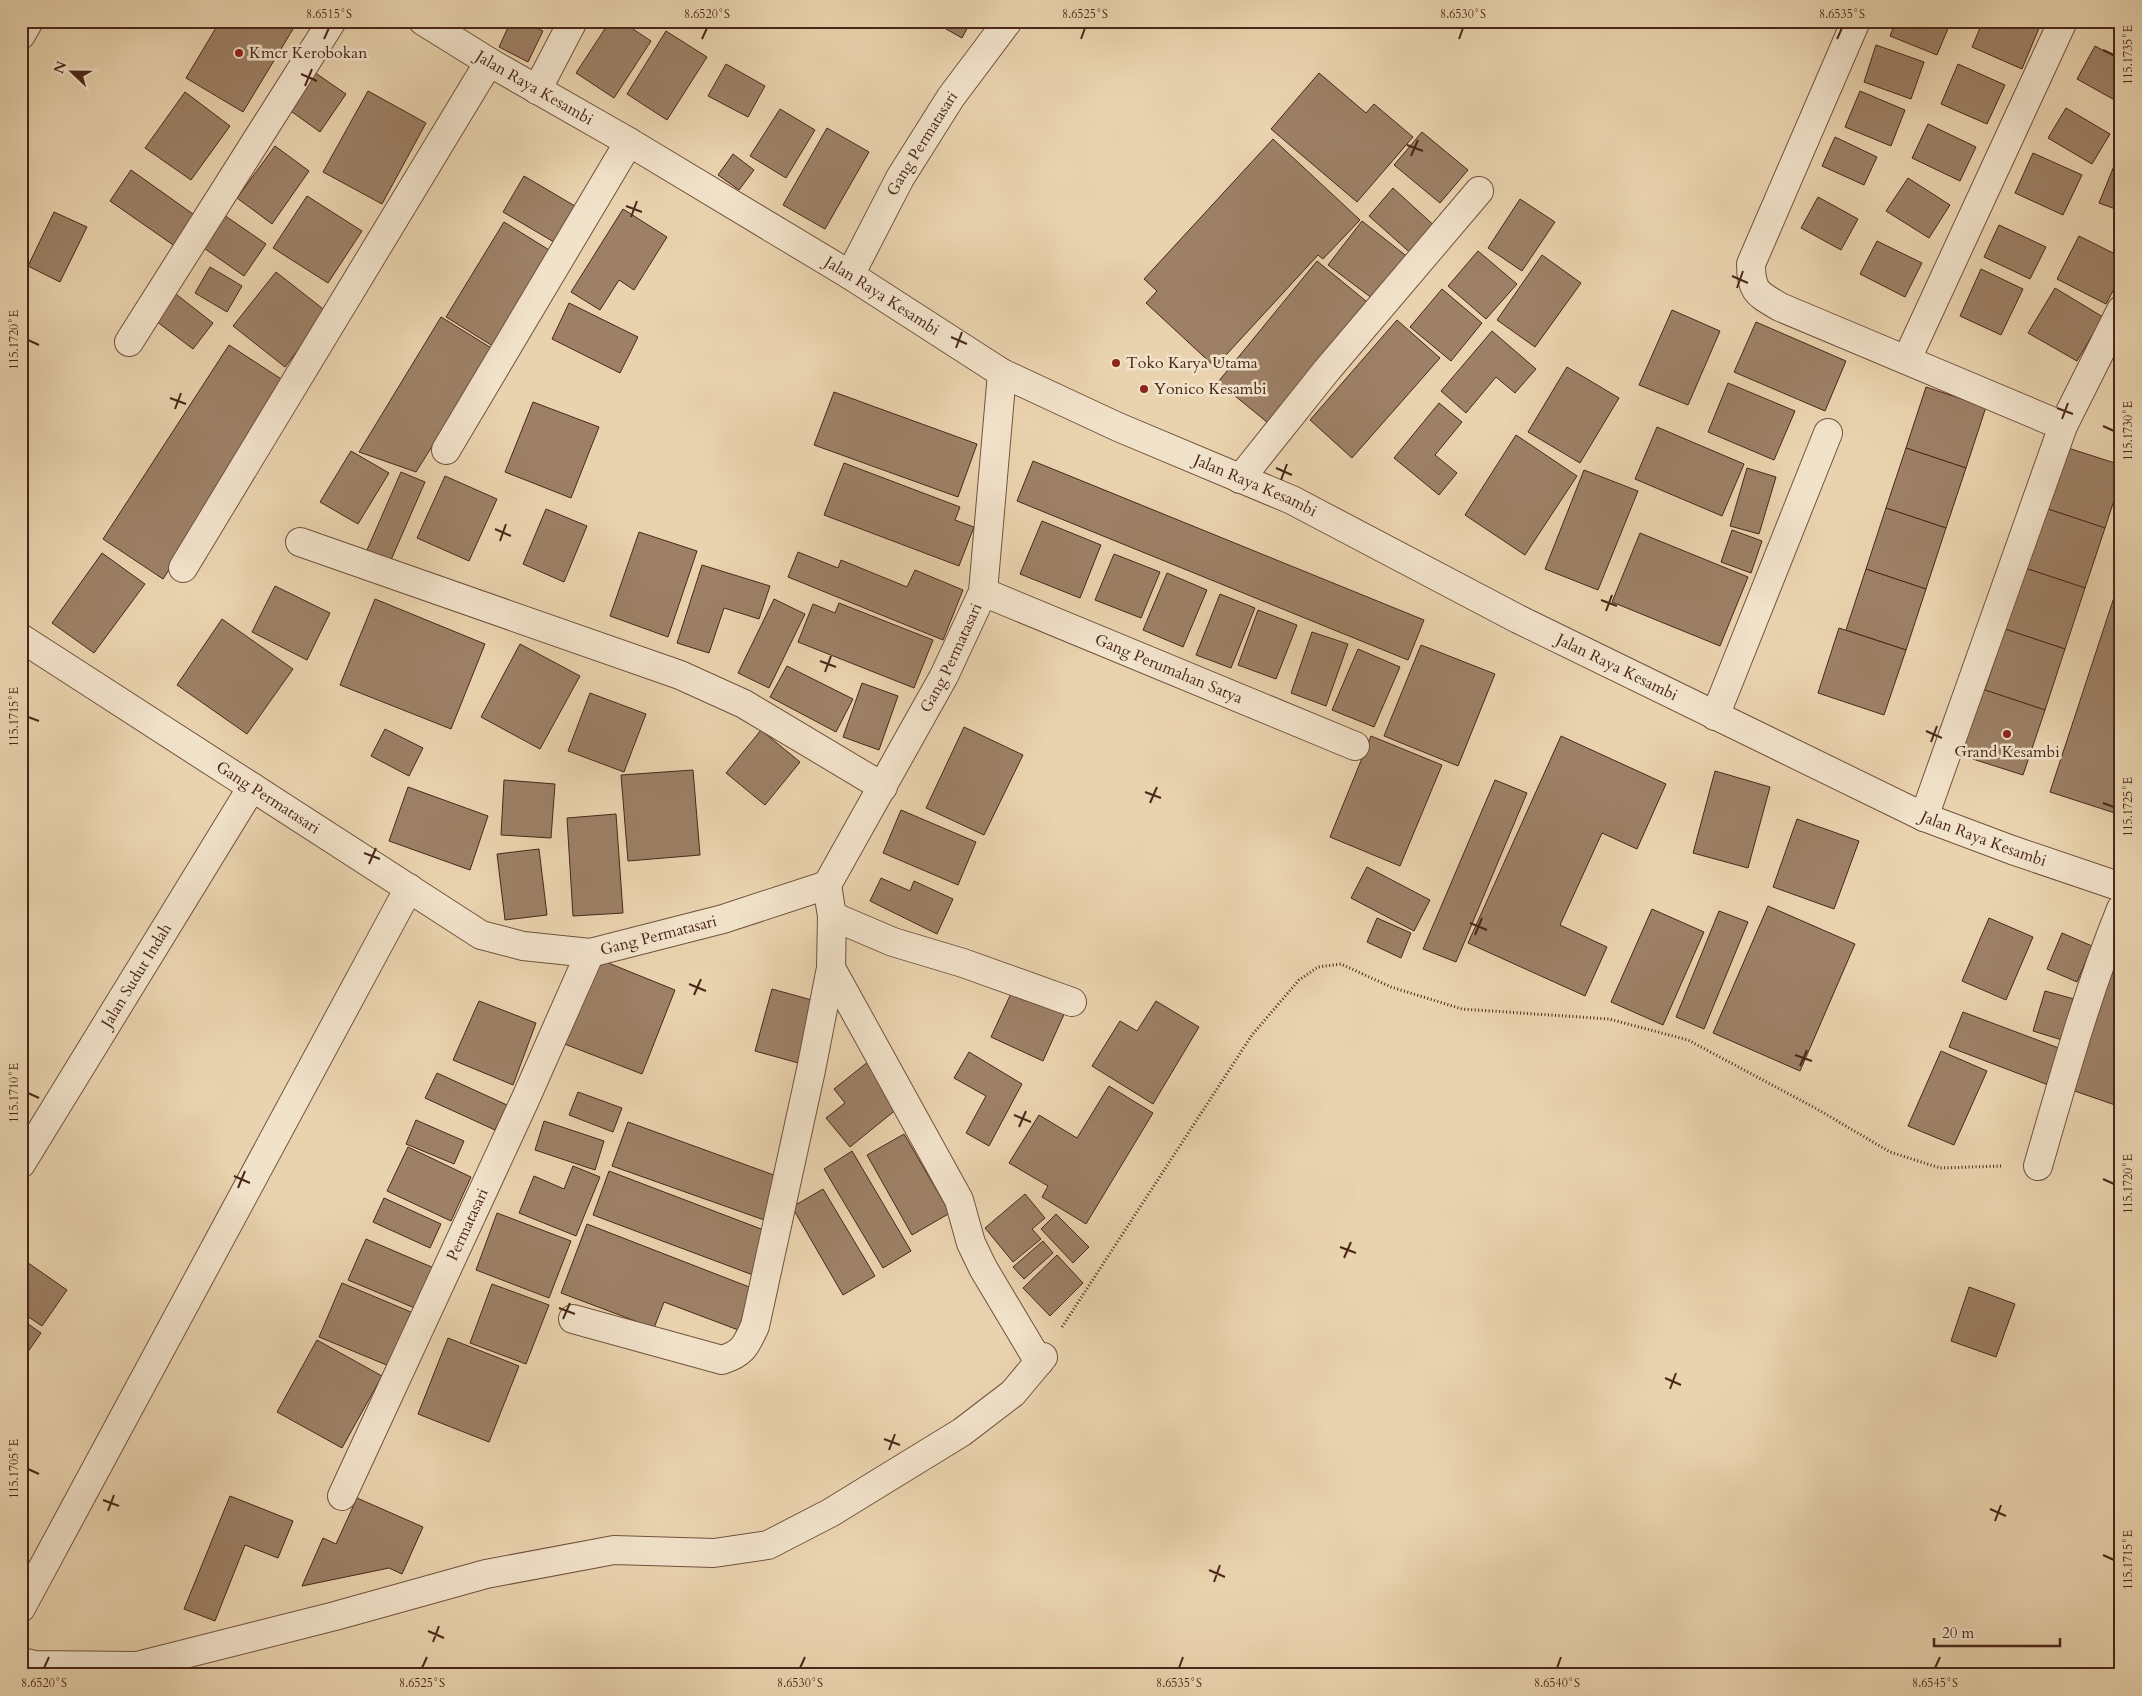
<svg xmlns="http://www.w3.org/2000/svg" width="2142" height="1696" viewBox="0 0 2142 1696" font-family="Cardo,serif">
  <style>
    .building { fill: #9d8066; stroke: #4a2719 }
    .lines { fill: none; stroke-linecap: round; stroke-linejoin: round }
    .minor-casing { stroke: #72523e; stroke-width: 30 }
    .tertiary-casing { stroke: #72523e; stroke-width: 30 }
    .path { stroke: #4a2719; stroke-width: 3; stroke-dasharray: 1 2.5; stroke-linecap: butt }
    .minor { stroke: #f1e2ca; stroke-width: 28 }
    .tertiary { stroke: #f1e2ca; stroke-width: 28 }
    .ticks { fill: none; stroke: #4a2719; stroke-width: 2 }
    .poi-dot { fill: #8f2418; stroke: #f1e2ca; stroke-width: 2 }
    .labels { text-anchor: middle; dominant-baseline: central; stroke-width: 5; stroke-linejoin: round; paint-order: stroke }
    .poi-label { font-size: 16px; fill: #4a2719; stroke: #f1e2ca; text-anchor: start }
    .street-label { font-size: 16px; fill: #4a2719; stroke: #f1e2ca }
    .neatline { fill: none; stroke: #4a2719; stroke-width: 2 }
    .ticks-label { font-size: 12px; text-anchor: middle; fill: #4a2719 }
  </style>
  <rect width="100%" height="100%" fill="#e9d3ae"/>
  <filter id="stains"><feTurbulence type="fractalNoise" baseFrequency=".004" numOctaves="4"/><feColorMatrix values="0 0 0 0 .2 0 0 0 0 .09 0 0 0 0 .02 0 0 0 .5 -.17"/></filter>
  <radialGradient id="worn" r=".72"><stop offset=".6" stop-color="#630" stop-opacity="0"/><stop offset="1" stop-color="#630" stop-opacity=".3"/></radialGradient>
  <g class="building">
    <polygon points="220,21 280,21 293,29 243,112 186,78"/>
    <polygon points="511,21 522,21 543,31 528,62 499,47"/>
    <polygon points="610,21 621,21 651,41 614,98 576,73"/>
    <polygon points="932,21 971,21 962,38"/>
    <polygon points="1896,21 1951,21 1937,55 1890,36"/>
    <polygon points="1983,21 2042,21 2022,69 1972,47"/>
    <polygon points="2110,21 2121,21 2121,30 2108,25"/>
    <polygon points="666,31 707,57 667,120 627,94"/>
    <polygon points="1876,45 1924,62 1911,99 1864,82"/>
    <polygon points="2095,46 2121,60 2120,103 2077,79"/>
    <polygon points="726,64 765,86 748,117 708,96"/>
    <polygon points="1958,64 2005,85 1987,124 1941,104"/>
    <polygon points="314,72 346,94 320,132 288,109"/>
    <polygon points="1319,73 1366,113 1374,104 1413,137 1357,202 1271,129"/>
    <polygon points="368,91 426,123 382,204 323,172"/>
    <polygon points="1860,91 1905,110 1891,146 1845,127"/>
    <polygon points="185,92 230,126 191,180 145,148"/>
    <polygon points="2066,108 2110,134 2092,164 2048,138"/>
    <polygon points="780,109 815,130 786,178 750,156"/>
    <polygon points="1928,124 1976,147 1960,181 1912,158"/>
    <polygon points="827,128 869,152 825,229 783,205"/>
    <polygon points="1422,132 1468,170 1440,203 1394,165"/>
    <polygon points="1835,137 1877,157 1864,185 1822,166"/>
    <polygon points="1273,139 1360,220 1323,259 1318,255 1215,367 1146,303 1157,291 1144,279"/>
    <polygon points="275,146 309,171 272,224 237,198"/>
    <polygon points="2033,153 2082,175 2063,215 2015,193"/>
    <polygon points="733,154 754,170 739,190 718,175"/>
    <polygon points="2118,156 2121,157 2121,211 2099,203"/>
    <polygon points="131,170 200,219 179,249 110,201"/>
    <polygon points="524,176 580,209 559,245 503,212"/>
    <polygon points="1908,178 1950,205 1929,238 1886,211"/>
    <polygon points="1393,188 1439,230 1415,257 1369,216"/>
    <polygon points="307,196 362,231 328,283 273,248"/>
    <polygon points="1818,197 1858,219 1841,250 1801,228"/>
    <polygon points="1520,199 1555,222 1522,271 1488,248"/>
    <polygon points="623,209 667,237 634,290 619,280 600,310 571,292"/>
    <polygon points="54,212 87,227 60,282 28,266"/>
    <polygon points="224,215 266,244 244,276 201,246"/>
    <polygon points="1362,221 1414,262 1381,305 1328,265"/>
    <polygon points="504,222 554,253 496,348 446,317"/>
    <polygon points="1999,225 2046,247 2030,279 1984,257"/>
    <polygon points="2079,236 2121,257 2121,276 2106,304 2057,279"/>
    <polygon points="1877,241 1922,263 1905,297 1860,274"/>
    <polygon points="1478,251 1517,284 1486,319 1448,286"/>
    <polygon points="1542,255 1581,283 1535,347 1497,320"/>
    <polygon points="1317,261 1372,306 1273,427 1218,382"/>
    <polygon points="210,267 242,286 227,312 195,293"/>
    <polygon points="1981,269 2023,289 2001,335 1960,316"/>
    <polygon points="276,272 327,312 285,367 233,326"/>
    <polygon points="2055,288 2103,317 2077,361 2028,333"/>
    <polygon points="1442,289 1482,323 1451,361 1410,327"/>
    <polygon points="172,291 213,323 193,349 152,318"/>
    <polygon points="569,303 638,337 620,373 552,339"/>
    <polygon points="1672,310 1720,331 1688,405 1639,385"/>
    <polygon points="441,317 493,349 416,472 359,452"/>
    <polygon points="1397,320 1440,358 1352,458 1310,420"/>
    <polygon points="1756,322 1846,361 1825,411 1734,372"/>
    <polygon points="1492,331 1536,369 1515,393 1496,377 1466,413 1441,391"/>
    <polygon points="229,345 289,384 163,579 103,539"/>
    <polygon points="1567,367 1619,398 1580,463 1528,432"/>
    <polygon points="1728,383 1795,411 1774,460 1708,432"/>
    <polygon points="1926,387 1986,407 1966,468 1906,448"/>
    <polygon points="834,392 977,444 958,497 814,445"/>
    <polygon points="533,402 599,427 571,498 505,472"/>
    <polygon points="1439,403 1462,422 1435,455 1457,473 1439,495 1394,458"/>
    <polygon points="1657,427 1744,464 1722,516 1635,479"/>
    <polygon points="1516,435 1577,476 1525,555 1465,515"/>
    <polygon points="2065,447 2121,465 2121,479 2105,528 2045,508"/>
    <polygon points="1906,448 1966,468 1946,528 1886,508"/>
    <polygon points="351,451 389,473 358,524 320,502"/>
    <polygon points="1033,461 1424,620 1408,660 1017,501"/>
    <polygon points="844,463 960,507 955,520 974,527 959,566 824,515"/>
    <polygon points="1747,468 1776,477 1759,534 1730,526"/>
    <polygon points="1584,470 1638,491 1598,590 1545,569"/>
    <polygon points="401,472 425,482 391,560 367,550"/>
    <polygon points="445,476 497,499 469,561 417,538"/>
    <polygon points="1886,508 1946,528 1926,589 1866,569"/>
    <polygon points="2045,508 2105,528 2085,588 2025,568"/>
    <polygon points="546,509 587,526 564,582 523,564"/>
    <polygon points="1042,521 1101,545 1080,598 1020,574"/>
    <polygon points="1732,530 1762,541 1751,573 1721,562"/>
    <polygon points="639,532 697,551 668,637 610,616"/>
    <polygon points="1640,533 1748,577 1720,646 1612,602"/>
    <polygon points="798,552 838,568 841,560 907,587 915,570 963,590 943,640 788,577"/>
    <polygon points="102,553 145,584 94,653 52,623"/>
    <polygon points="1114,554 1160,572 1141,618 1095,600"/>
    <polygon points="702,565 770,586 759,619 724,608 709,653 677,643"/>
    <polygon points="2025,568 2085,588 2065,649 2005,629"/>
    <polygon points="1866,569 1926,589 1906,650 1846,630"/>
    <polygon points="1167,573 1207,590 1183,647 1143,630"/>
    <polygon points="2121,576 2121,815 2050,792"/>
    <polygon points="275,586 330,613 307,660 252,632"/>
    <polygon points="1220,594 1255,608 1231,668 1196,655"/>
    <polygon points="375,599 485,644 451,729 340,685"/>
    <polygon points="774,599 805,614 769,688 738,673"/>
    <polygon points="839,603 933,640 914,688 798,642 813,604 835,613"/>
    <polygon points="1258,610 1297,625 1276,679 1238,665"/>
    <polygon points="222,619 293,669 247,734 177,685"/>
    <polygon points="1839,628 1906,650 1884,715 1818,693"/>
    <polygon points="2005,629 2065,649 2045,710 1985,690"/>
    <polygon points="1312,632 1348,644 1326,706 1291,693"/>
    <polygon points="520,644 580,676 540,749 481,717"/>
    <polygon points="1421,645 1495,674 1458,766 1384,736"/>
    <polygon points="1358,649 1400,667 1374,727 1332,710"/>
    <polygon points="787,666 853,699 836,732 770,697"/>
    <polygon points="862,683 898,696 879,750 843,737"/>
    <polygon points="1979,688 2045,710 2023,775 1957,754"/>
    <polygon points="590,693 646,714 624,772 568,751"/>
    <polygon points="964,727 1023,755 984,835 926,808"/>
    <polygon points="385,729 423,748 409,776 371,756"/>
    <polygon points="761,730 800,762 765,805 726,773"/>
    <polygon points="1371,736 1442,765 1400,866 1330,837"/>
    <polygon points="1561,736 1666,784 1637,849 1602,833 1560,925 1607,947 1585,996 1468,943"/>
    <polygon points="693,770 700,855 628,861 621,775"/>
    <polygon points="1715,771 1770,787 1748,868 1693,853"/>
    <polygon points="504,780 555,784 551,838 501,835"/>
    <polygon points="1495,780 1527,793 1456,962 1423,949"/>
    <polygon points="408,787 488,816 470,870 389,841"/>
    <polygon points="901,810 976,842 958,885 883,853"/>
    <polygon points="616,814 623,913 573,916 567,818"/>
    <polygon points="1797,819 1859,841 1834,909 1773,887"/>
    <polygon points="539,849 547,915 505,920 497,854"/>
    <polygon points="1367,867 1430,900 1414,931 1351,898"/>
    <polygon points="881,878 910,891 914,881 953,899 937,934 870,901"/>
    <polygon points="1768,906 1855,944 1800,1071 1713,1033"/>
    <polygon points="1652,909 1704,932 1663,1025 1611,1002"/>
    <polygon points="1719,911 1748,922 1704,1029 1676,1017"/>
    <polygon points="1377,918 1411,933 1401,958 1367,942"/>
    <polygon points="1989,918 2033,937 2006,1000 1962,981"/>
    <polygon points="2062,933 2092,946 2077,982 2047,969"/>
    <polygon points="2121,943 2121,1107 2063,1087"/>
    <polygon points="596,958 675,990 642,1074 562,1043"/>
    <polygon points="1014,987 1066,1010 1043,1061 991,1037"/>
    <polygon points="772,989 819,1002 802,1064 755,1051"/>
    <polygon points="2045,991 2074,999 2062,1040 2033,1031"/>
    <polygon points="479,1001 536,1023 513,1085 453,1060"/>
    <polygon points="1156,1001 1199,1027 1153,1104 1092,1066 1120,1021 1137,1031"/>
    <polygon points="1963,1012 2064,1050 2051,1086 1949,1047"/>
    <polygon points="1941,1051 1987,1071 1954,1145 1908,1126"/>
    <polygon points="969,1052 1022,1084 989,1146 966,1133 986,1096 954,1078"/>
    <polygon points="869,1061 903,1104 850,1147 826,1118 845,1103 834,1089"/>
    <polygon points="437,1073 507,1105 495,1130 425,1098"/>
    <polygon points="1109,1086 1153,1113 1086,1224 1042,1197 1048,1186 1009,1163 1039,1115 1077,1138"/>
    <polygon points="578,1092 622,1108 613,1132 569,1115"/>
    <polygon points="416,1120 464,1141 454,1164 406,1144"/>
    <polygon points="544,1121 604,1141 595,1170 535,1150"/>
    <polygon points="628,1122 782,1178 767,1221 612,1166"/>
    <polygon points="904,1134 950,1213 912,1235 867,1155"/>
    <polygon points="408,1147 471,1177 451,1221 387,1191"/>
    <polygon points="852,1151 911,1251 883,1268 824,1169"/>
    <polygon points="573,1166 600,1177 576,1236 519,1213 534,1176 564,1189"/>
    <polygon points="609,1171 769,1232 753,1275 593,1215"/>
    <polygon points="823,1189 875,1276 843,1295 792,1207"/>
    <polygon points="1025,1194 1045,1218 1032,1229 1041,1239 1013,1262 985,1228"/>
    <polygon points="384,1198 441,1224 430,1248 373,1222"/>
    <polygon points="497,1213 571,1241 549,1298 476,1270"/>
    <polygon points="1056,1214 1089,1247 1073,1263 1041,1229"/>
    <polygon points="587,1224 757,1290 741,1331 664,1302 654,1328 561,1293"/>
    <polygon points="366,1239 434,1268 417,1309 348,1280"/>
    <polygon points="1043,1241 1053,1253 1024,1279 1013,1267"/>
    <polygon points="1057,1255 1083,1283 1050,1316 1023,1288"/>
    <polygon points="24,1260 67,1290 42,1326 21,1312 21,1265"/>
    <polygon points="342,1283 411,1312 389,1366 319,1337"/>
    <polygon points="492,1284 549,1305 526,1364 470,1343"/>
    <polygon points="1969,1287 2015,1304 1996,1357 1951,1341"/>
    <polygon points="21,1319 41,1333 21,1362"/>
    <polygon points="448,1338 519,1366 489,1442 418,1414"/>
    <polygon points="317,1340 382,1376 342,1448 277,1412"/>
    <polygon points="230,1496 293,1521 278,1558 245,1545 215,1621 184,1609"/>
    <polygon points="357,1498 423,1527 402,1574 389,1568 302,1586 323,1538 336,1544"/>
  </g>
  <g class="lines">
    <g class="minor-casing">
      <g id="minor">
        <path d="M1856,21L1751,264C1751,292 1758,294 1780,307L2063,426"/>
        <polyline points="21,35 29,21"/>
        <polyline points="537,90 573,21"/>
        <path id="s1" d="M850,275L900,178L951,97L1008,21"/>
        <polyline points="129,342 332,21"/>
        <polyline points="1907,359 2063,21"/>
        <polyline points="446,450 629,142"/>
        <polyline points="1240,479 1327,370 1479,191"/>
        <polyline points="300,542 680,675 744,704 883,787"/>
        <polyline points="183,568 489,62"/>
        <path id="s2" d="M983,592L1355,746"/>
        <path id="s3" d="M21,638L481,935L523,946L590,953L723,919L827,885L944,676L983,592L1002,373"/>
        <polyline points="1715,716 1828,433"/>
        <polyline points="1924,817 2063,426 2121,310"/>
        <polyline points="832,916 893,942 963,963 1072,1002"/>
        <polyline points="831,968 959,1200 971,1243 983,1268 1039,1362"/>
        <path id="s4" d="M21,1164L252,787"/>
        <path d="M2038,1166C2063,1080 2087,993 2121,909"/>
        <path d="M573,1319L722,1360C744,1353 746,1345 755,1326L811,1070L831,968L832,916L827,885"/>
        <path id="s5" d="M342,1496L525,1100L590,953"/>
        <polyline points="21,1608 409,888"/>
        <polyline points="21,1662 35,1665 137,1666 335,1616 486,1574 614,1550 714,1553 768,1545 830,1513 962,1432 1013,1393 1043,1357"/>
      </g>
    </g>
    <g class="tertiary-casing">
      <g id="tertiary">
        <path id="s6" d="M423,21L489,62L629,142L850,275L1002,373L1118,427L1292,500L1518,619L1924,817L2012,850L2121,887"/>
      </g>
    </g>
    <polyline class="path" points="1062,1327 1252,1035 1299,980 1318,967 1341,964 1391,987 1462,1009 1609,1019 1688,1040 1817,1109 1890,1152 1940,1168 2002,1166"/>
    <use href="#minor" class="minor"/>
    <use href="#tertiary" class="tertiary"/>
  </g>
  <path class="ticks" d="M324,39L329,28M702,39L707,28M1081,39L1085,28M1459,39L1463,28M1837,39L1842,28M2103,50L2114,55M301,74L317,81M305,86L312,69M1407,145L1423,151M1411,156L1418,140M626,206L642,212M631,217L637,201M1732,276L1748,283M1737,288L1743,271M951,337L967,344M28,340L39,345M956,348L962,332M170,398L186,404M2057,408L2073,414M175,409L181,393M2062,419L2068,403M2103,426L2114,431M1276,468L1292,475M1281,480L1287,464M495,529L511,536M500,541L506,524M1601,600L1617,606M1606,611L1612,595M820,661L836,667M825,672L831,656M28,717L39,721M1926,731L1942,738M1931,742L1937,726M1145,792L1161,798M1150,803L1157,787M2103,803L2114,807M364,853L380,859M369,864L376,848M1470,923L1487,930M1475,935L1482,918M689,984L706,991M694,995L701,979M1795,1055L1812,1061M1800,1066L1807,1050M28,1093L39,1098M1014,1115L1031,1122M1019,1127L1026,1111M234,1176L250,1183M2103,1179L2114,1184M238,1188L245,1171M1340,1247L1356,1253M1344,1258L1351,1242M559,1308L575,1314M563,1319L570,1303M1665,1378L1681,1385M1670,1389L1676,1373M884,1439L900,1445M889,1450L895,1434M28,1469L39,1474M103,1500L119,1506M1990,1509L2006,1516M108,1511L114,1495M1995,1521L2001,1505M2103,1555L2114,1560M1209,1570L1225,1577M1214,1582L1220,1565M428,1631L444,1638M433,1642L439,1626M44,1668L49,1657M422,1668L427,1657M800,1668L805,1657M1179,1668L1183,1657M1557,1668L1561,1657M1935,1668L1940,1657"/>
  <g class="poi-dot">
    <circle cx="239" cy="53" r="5"/>
    <circle cx="1116" cy="363" r="5"/>
    <circle cx="1144" cy="389" r="5"/>
    <circle cx="2007" cy="734" r="5"/>
  </g>
  <g class="labels">
    <g class="poi-label">
      <text x="249" y="53">Kmcr Kerobokan</text>
      <text x="1126" y="363">Toko Karya Utama</text>
      <text x="1154" y="389">Yonico Kesambi</text>
      <text x="2007" y="752" text-anchor="middle">Grand Kesambi</text>
    </g>
    <g class="street-label">
      <text stroke="none"><textPath href="#s6" startOffset="130">Jalan Raya Kesambi</textPath></text>
      <text stroke="none"><textPath href="#s1" startOffset="150">Gang Permatasari</textPath></text>
      <text stroke="none"><textPath href="#s6" startOffset="535">Jalan Raya Kesambi</textPath></text>
      <text stroke="none"><textPath href="#s6" startOffset="955">Jalan Raya Kesambi</textPath></text>
      <text stroke="none"><textPath href="#s3" startOffset="1164">Gang Permatasari</textPath></text>
      <text stroke="none"><textPath href="#s6" startOffset="1360">Jalan Raya Kesambi</textPath></text>
      <text stroke="none"><textPath href="#s2" startOffset="201">Gang Perumahan Satya</textPath></text>
      <text stroke="none"><textPath href="#s3" startOffset="294">Gang Permatasari</textPath></text>
      <text stroke="none"><textPath href="#s6" startOffset="1765">Jalan Raya Kesambi</textPath></text>
      <text stroke="none"><textPath href="#s3" startOffset="729">Gang Permatasari</textPath></text>
      <text stroke="none"><textPath href="#s4" startOffset="221">Jalan Sudut Indah</textPath></text>
      <text stroke="none"><textPath href="#s5" startOffset="299">Permatasari</textPath></text>
    </g>
  </g>
  <rect width="2142" height="1696" fill="none" stroke="#e9d3ae" stroke-width="55"/>
  <g transform="translate(72 72) rotate(292)" stroke="#f1e2ca" stroke-width="4" paint-order="stroke">
  <path d="M0-4L9 19L0 12L-9 19Z" fill="#4a2719"/>
  <text y="-8" font-size="14" font-weight="bold" text-anchor="middle" fill="#4a2719">N</text>
  </g>
  <path d="M1934 1638v8h126v-8" fill="none" stroke="#4a2719" stroke-width="2.5"/>
  <text x="1942" y="1638" font-size="15" fill="#4a2719" stroke="#f1e2ca" stroke-width="4" paint-order="stroke">20 m</text>
  <rect x="28" y="28" width="2086" height="1640" class="neatline"/>
  <g class="ticks-label">
    <text x="329" y="18">8.6515°S</text>
    <text x="707" y="18">8.6520°S</text>
    <text x="1085" y="18">8.6525°S</text>
    <text x="1463" y="18">8.6530°S</text>
    <text x="1842" y="18">8.6535°S</text>
    <text transform="translate(2128 55) rotate(-90)" y="4">115.1735°E</text>
    <text transform="translate(14 340) rotate(-90)" y="4">115.1720°E</text>
    <text transform="translate(2128 431) rotate(-90)" y="4">115.1730°E</text>
    <text transform="translate(14 717) rotate(-90)" y="4">115.1715°E</text>
    <text transform="translate(2128 807) rotate(-90)" y="4">115.1725°E</text>
    <text transform="translate(14 1093) rotate(-90)" y="4">115.1710°E</text>
    <text transform="translate(2128 1184) rotate(-90)" y="4">115.1720°E</text>
    <text transform="translate(14 1469) rotate(-90)" y="4">115.1705°E</text>
    <text transform="translate(2128 1560) rotate(-90)" y="4">115.1715°E</text>
    <text x="44" y="1687">8.6520°S</text>
    <text x="422" y="1687">8.6525°S</text>
    <text x="800" y="1687">8.6530°S</text>
    <text x="1179" y="1687">8.6535°S</text>
    <text x="1557" y="1687">8.6540°S</text>
    <text x="1935" y="1687">8.6545°S</text>
  </g>
  <rect width="100%" height="100%" filter="url(#stains)"/>
  <rect width="100%" height="100%" fill="url(#worn)"/>
</svg>
